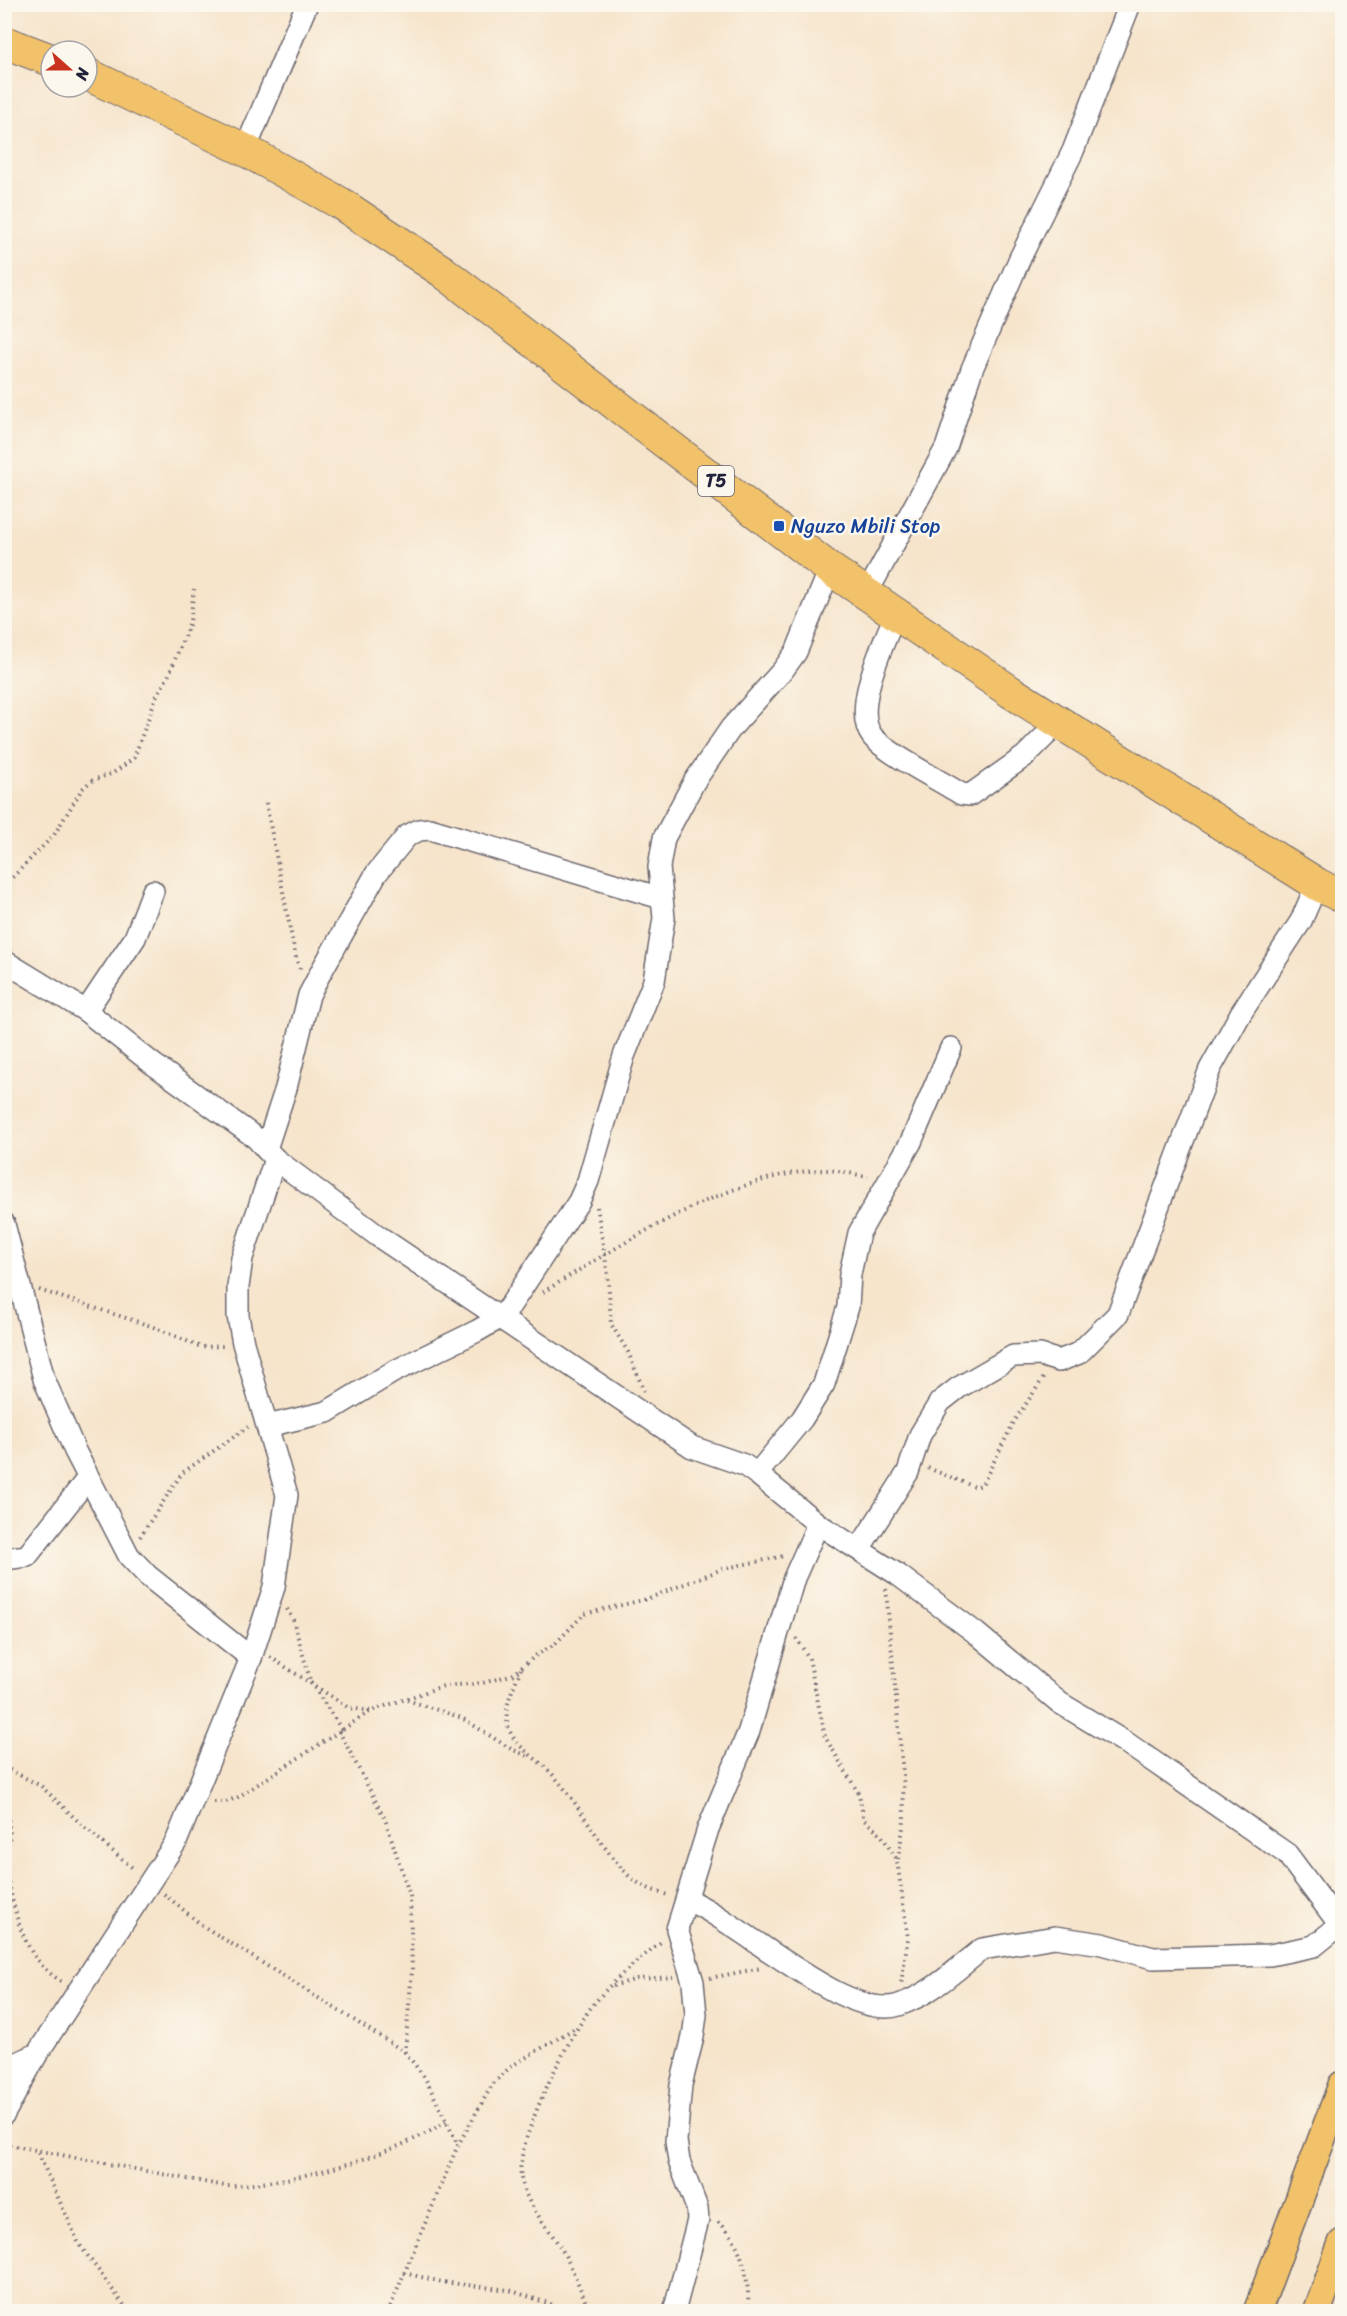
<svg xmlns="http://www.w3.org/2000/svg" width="1347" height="2316" viewBox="0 0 1347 2316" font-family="Sriracha,sans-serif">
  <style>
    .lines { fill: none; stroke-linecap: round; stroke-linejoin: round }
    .minor-casing { stroke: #6c666d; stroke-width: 24 }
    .major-casing { stroke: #6c666d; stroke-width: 30 }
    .highway-casing { stroke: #6c666d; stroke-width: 34 }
    .path { stroke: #6c666d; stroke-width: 4; stroke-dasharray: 1.5 4.5; stroke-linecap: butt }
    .minor { stroke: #fff; stroke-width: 21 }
    .major { stroke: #f2c26a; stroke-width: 27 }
    .highway { stroke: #f2c26a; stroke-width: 32 }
    .transit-dot { fill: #1a4fb4; stroke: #fbf7ec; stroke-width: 2 }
    .labels { text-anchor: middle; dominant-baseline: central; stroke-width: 5; stroke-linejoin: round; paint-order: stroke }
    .shield { fill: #fbf7ec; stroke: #636270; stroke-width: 1.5 }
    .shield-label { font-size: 18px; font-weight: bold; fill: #22223b }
    .transit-label { font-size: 20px; fill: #164399; stroke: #fbf7ec; text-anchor: start }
  </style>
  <rect width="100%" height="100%" fill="#fbf7ec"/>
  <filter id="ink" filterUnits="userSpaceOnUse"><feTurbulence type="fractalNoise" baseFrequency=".0167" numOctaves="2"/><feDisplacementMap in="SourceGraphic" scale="12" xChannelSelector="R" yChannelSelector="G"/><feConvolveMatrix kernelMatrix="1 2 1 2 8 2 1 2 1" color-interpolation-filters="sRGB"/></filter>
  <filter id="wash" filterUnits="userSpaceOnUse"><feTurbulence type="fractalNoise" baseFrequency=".008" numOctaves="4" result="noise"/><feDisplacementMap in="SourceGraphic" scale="24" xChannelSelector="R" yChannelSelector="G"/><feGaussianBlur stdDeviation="1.35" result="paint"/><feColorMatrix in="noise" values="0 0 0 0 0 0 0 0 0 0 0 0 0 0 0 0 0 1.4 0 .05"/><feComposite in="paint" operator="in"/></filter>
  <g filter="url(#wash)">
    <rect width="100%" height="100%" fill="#f6e4cb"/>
  </g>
  <g filter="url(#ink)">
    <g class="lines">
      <g class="minor-casing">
        <g id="minor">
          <polyline points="245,150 307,4"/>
          <polyline points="867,593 946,448 972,369 1020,258 1073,151 1130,4"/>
          <path d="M896,613C885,641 851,708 872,736C884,752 941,781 961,794L970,795L1025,756L1059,722"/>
          <path d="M4,961L86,1011L153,1064L256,1138L275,1159L378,1236L692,1447L744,1465L757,1474L818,1524L897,1574L976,1633L1060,1703L1128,1744L1287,1854L1340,1925L1314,1946L1270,1955L1153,1958L1102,1944L1055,1937L982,1949C956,1970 931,1994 899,2005C847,2023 737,1919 687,1900"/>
          <polyline points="86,1011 135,938 153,891"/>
          <polyline points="266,1149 286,1088 309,995 322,970 376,874 407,836 419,830 430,829 661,898"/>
          <polyline points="4,1224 44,1379 75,1451 129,1556 148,1576 251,1658"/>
          <polyline points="267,1426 327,1412 393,1372 477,1331 503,1316 522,1288 579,1201 588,1181 624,1056 654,981 664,918 659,867 664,838 694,782 731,728 783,670 796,652 830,569"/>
          <polyline points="757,1474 802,1419 824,1384 848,1307 850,1274 859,1233 911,1142 951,1048"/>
          <polyline points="859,1549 908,1472 920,1435 940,1402 958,1388 1013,1356 1040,1355 1059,1361 1079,1353 1118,1314 1210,1069 1241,1013 1301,921 1317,884"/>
          <polyline points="4,1559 27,1556 88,1478"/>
          <polyline points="4,2069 37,2054"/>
          <polyline points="4,2114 37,2054 176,1842 251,1658 274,1587 287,1495 243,1343 238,1316 238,1287 242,1258 275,1159"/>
          <polyline points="674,2312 698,2220 697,2208 679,2161 676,2141 681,2085 693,2037 696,2015 693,1982 677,1929 708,1829 749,1731 794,1578 818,1524"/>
        </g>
      </g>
      <g class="major-casing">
        <g id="major">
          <polyline points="1257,2312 1342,2085"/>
          <polyline points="1317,2312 1342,2243"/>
        </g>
      </g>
      <g class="highway-casing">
        <g id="highway">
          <polyline points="4,42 51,60"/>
          <polyline points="87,74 245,150 340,203 442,271 830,569 1011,692 1317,884 1342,897"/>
        </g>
      </g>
      <g class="path">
        <polyline points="266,803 295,954 300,969"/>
        <polyline points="4,886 54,835 82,789 91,781 113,773 134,758 156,697 168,677 190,622 194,589"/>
        <polyline points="597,1207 608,1276 611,1324 628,1352 644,1391"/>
        <polyline points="39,1290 151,1326 201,1347 225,1346"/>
        <path d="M543,1292C623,1244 729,1173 824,1170C839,1170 854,1174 868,1177"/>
        <polyline points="928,1468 975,1487 982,1485 1014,1422 1044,1377"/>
        <polyline points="140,1537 182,1473 248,1427"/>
        <polyline points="886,1589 903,1774 904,1821 898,1859"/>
        <polyline points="287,1609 293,1620 311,1683 342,1730"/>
        <polyline points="796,1638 809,1658 825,1737 859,1794 864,1820 880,1833 897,1860 908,1938 901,1984"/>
        <polyline points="270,1657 349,1708 370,1711"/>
        <path d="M521,1669C514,1686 503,1706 508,1726C514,1747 536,1757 550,1772C580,1803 598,1845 628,1875C640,1886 653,1891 668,1895"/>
        <polyline points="407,1700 462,1718 511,1749 530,1757"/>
        <polyline points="339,1731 385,1819 410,1896 412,1971 405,2052 425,2078 458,2145"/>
        <polyline points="4,1767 41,1786 82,1825 135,1870"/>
        <polyline points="4,1784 10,1834 5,1865"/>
        <polyline points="214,1802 226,1802 238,1797 371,1711 443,1686 483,1683 514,1674 535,1656 555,1644 584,1614 647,1599 722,1569 784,1556"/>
        <path d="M5,1865C15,1910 20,1958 64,1983"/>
        <polyline points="164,1894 203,1926 405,2052"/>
        <polyline points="710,1978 761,1968"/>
        <polyline points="613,1986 637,1979 673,1977"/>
        <path d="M4,2144L225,2186C287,2185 395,2156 447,2121"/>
        <polyline points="38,2153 79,2244 129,2312"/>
        <path d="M718,2222C743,2241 750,2282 748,2312"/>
        <polyline points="404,2273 442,2282 509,2290 574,2312"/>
        <polyline points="388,2312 458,2145 492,2085 510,2067 575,2028"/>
        <path d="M590,2312C580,2289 572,2266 559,2245C545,2223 526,2205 521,2178C513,2144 573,2027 597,2000C616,1978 638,1960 661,1942"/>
      </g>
      <use href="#minor" class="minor"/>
      <use href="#major" class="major"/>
      <use href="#highway" class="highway"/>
    </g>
  </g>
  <rect class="transit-dot" x="773" y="520" width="12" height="12" rx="3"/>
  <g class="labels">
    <rect class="shield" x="698" y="466" width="36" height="30" rx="4.5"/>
    <g class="shield-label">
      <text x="716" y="481">T5</text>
    </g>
    <g class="transit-label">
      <text x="791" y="526">Nguzo Mbili Stop</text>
    </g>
  </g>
  <rect width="1347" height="2316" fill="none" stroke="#fbf7ec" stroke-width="24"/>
  <g transform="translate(69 69) rotate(111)"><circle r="28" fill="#fbf7ec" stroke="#a4a2a5" stroke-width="1.5"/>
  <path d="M0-4.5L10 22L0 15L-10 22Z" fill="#c8321e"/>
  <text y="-9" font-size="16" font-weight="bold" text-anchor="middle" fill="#22223b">N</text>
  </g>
</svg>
